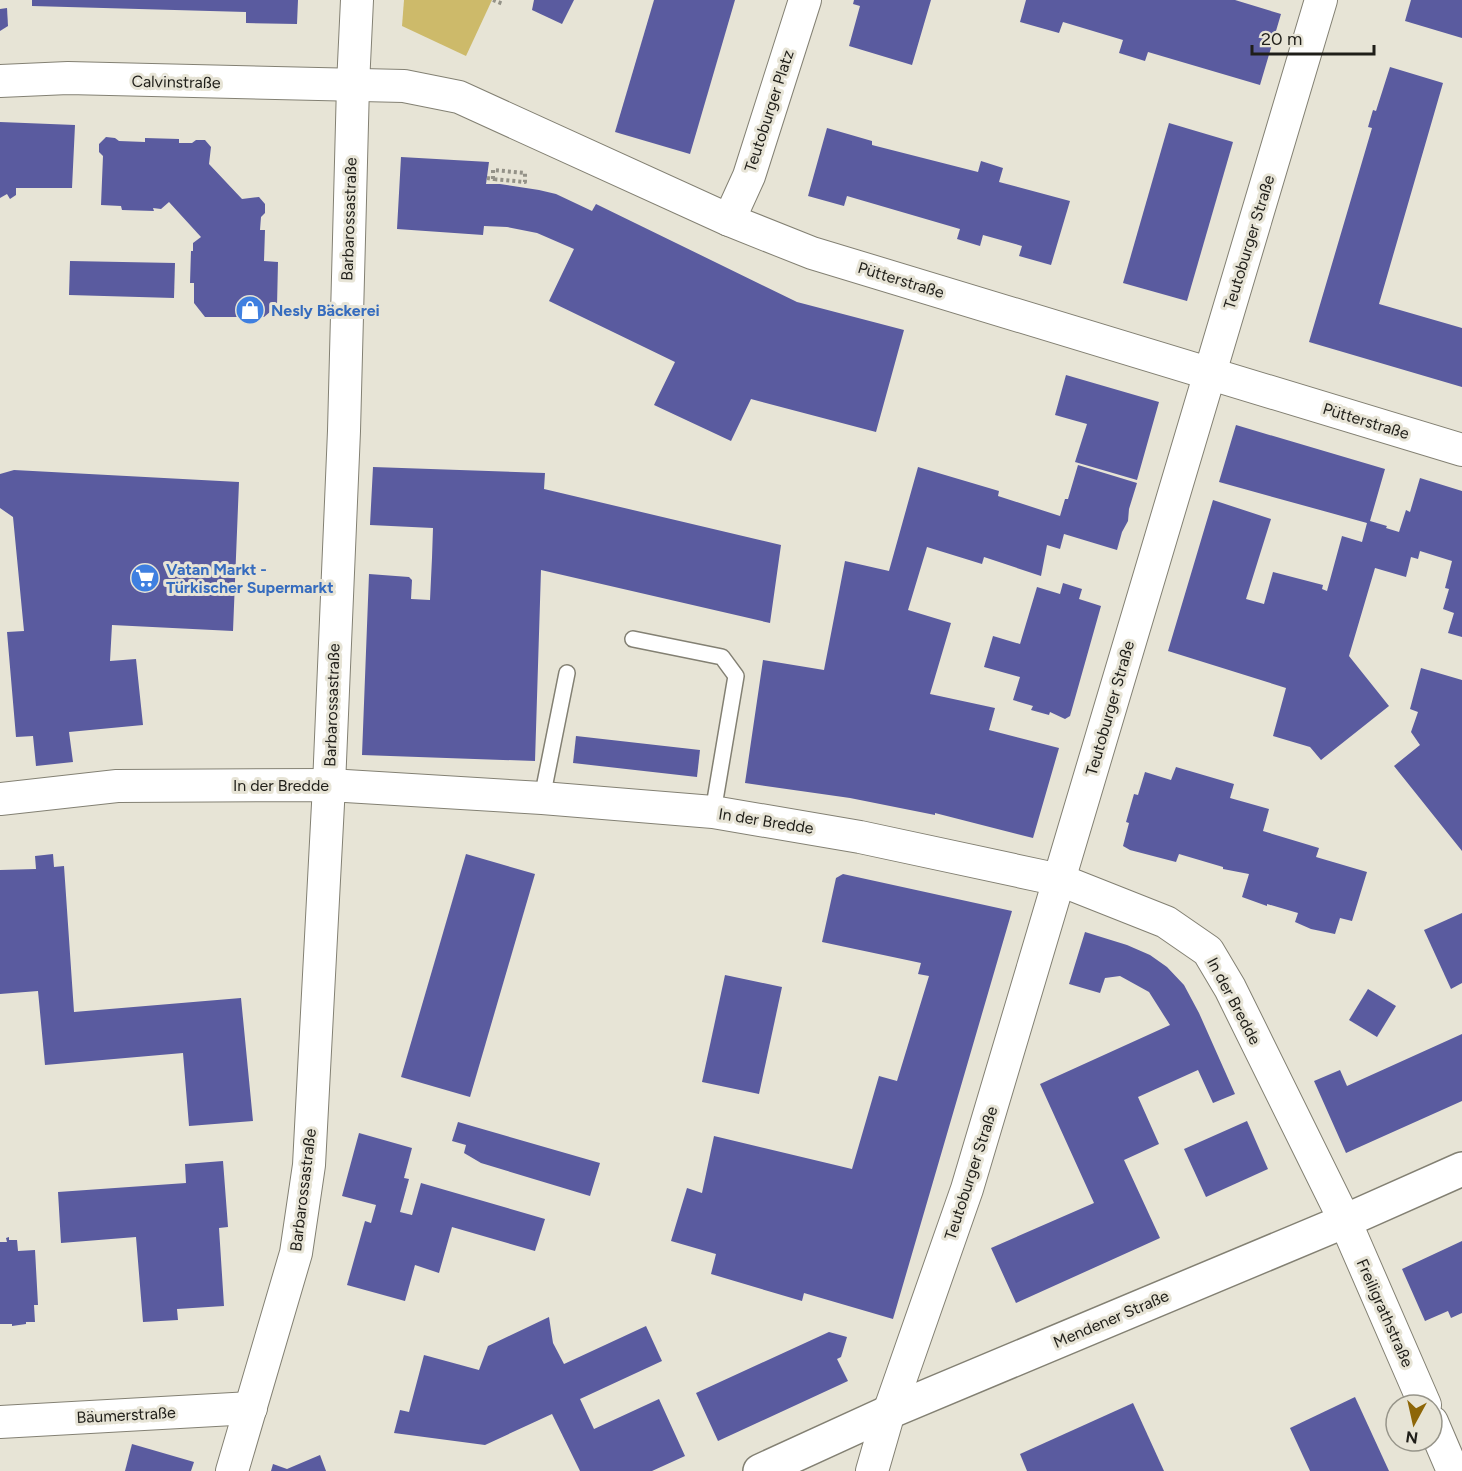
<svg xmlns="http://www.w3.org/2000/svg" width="1462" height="1471" viewBox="0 0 1462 1471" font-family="Figtree,sans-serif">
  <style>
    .green { fill: #cdba6a }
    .building { fill: #5a5b9f }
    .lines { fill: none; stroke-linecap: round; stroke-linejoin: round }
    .service-casing { stroke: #838073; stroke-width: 18 }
    .minor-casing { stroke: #838073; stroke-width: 34 }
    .secondary-casing { stroke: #838073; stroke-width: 36 }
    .path { stroke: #949288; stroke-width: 4; stroke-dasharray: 3 3; stroke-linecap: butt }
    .service { stroke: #fff; stroke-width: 15 }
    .minor { stroke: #fff; stroke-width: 32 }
    .secondary { stroke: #fff; stroke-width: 33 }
    .labels { text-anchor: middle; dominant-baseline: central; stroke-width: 6; stroke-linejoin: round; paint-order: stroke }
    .street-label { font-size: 16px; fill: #1f1e19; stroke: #e7e4d6 }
    .shop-label { font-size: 16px; font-weight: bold; fill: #366cbe; stroke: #e7e4d6; text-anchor: start }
  </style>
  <rect width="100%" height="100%" fill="#e7e4d6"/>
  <polygon class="green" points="404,0 492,0 466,56 402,26"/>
  <g class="building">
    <polygon points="32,0 298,0 297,24 246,23 246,12 32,6"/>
    <polygon points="534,0 574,0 562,24 532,10"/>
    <polygon points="654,0 735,0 690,154 615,132"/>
    <polygon points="854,0 931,0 912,65 849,46 860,6 853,4"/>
    <polygon points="1026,0 1235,0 1281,14 1260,85 1148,52 1145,61 1119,53 1123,40 1063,22 1059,33 1020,22"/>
    <polygon points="1411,0 1462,0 1462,38 1405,21"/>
    <polygon points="7,8 8,26 0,31 0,9"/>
    <polygon points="1390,67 1443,83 1379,304 1462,328 1462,387 1309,342 1372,128 1368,127 1373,110 1376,111"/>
    <polygon points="0,122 75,125 72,188 16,188 16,195 10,199 7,194 0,198"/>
    <polygon points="1169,123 1233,142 1187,301 1123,283"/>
    <polygon points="827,128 872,141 872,145 978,172 981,161 1003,168 999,182 1070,201 1051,265 1019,256 1022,246 983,235 980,246 957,239 960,229 847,196 844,206 808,196"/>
    <polygon points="106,137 115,138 119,141 145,142 145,138 179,139 179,143 192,143 196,140 205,140 211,147 209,164 242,199 259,197 265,204 265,213 261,217 260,230 265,230 264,261 278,262 277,306 264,317 205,317 194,303 194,283 190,283 191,251 193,251 193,243 201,237 169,202 161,209 153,208 154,211 122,210 121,206 101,205 103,156 99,152 99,144"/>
    <polygon points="401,157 489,162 486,184 500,184 539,190 556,194 592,211 596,204 797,302 904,330 876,432 751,399 731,441 654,405 675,362 549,301 574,249 537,233 507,227 484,226 483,235 397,229"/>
    <polygon points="70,261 175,263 174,298 69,295"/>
    <polygon points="1066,375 1159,402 1137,480 1075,462 1087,424 1055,415"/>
    <polygon points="1236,425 1385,469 1370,521 1387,526 1386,528 1399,532 1406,510 1410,512 1420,478 1462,491 1462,637 1448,633 1454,613 1443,609 1449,589 1445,588 1452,561 1420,551 1418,559 1411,557 1406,577 1375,568 1349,656 1389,706 1321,760 1310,747 1273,736 1286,688 1168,651 1213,500 1271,519 1246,599 1264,604 1273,572 1323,585 1322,589 1327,591 1342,536 1362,542 1367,523 1219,482"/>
    <polygon points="1078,465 1137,483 1129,509 1128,521 1122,532 1117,550 1064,534 1060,549 1047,545 1041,576 984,557 982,564 927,547 908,610 951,623 930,694 995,708 989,730 1059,748 1033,838 935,813 935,815 850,798 745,783 763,660 824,670 845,561 889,571 918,467 999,491 998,496 1060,516 1065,499 1068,499"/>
    <polygon points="373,467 545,473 544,489 781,545 770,623 541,570 535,761 362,755 369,574 409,577 412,580 411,599 430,600 432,558 433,528 370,525"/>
    <polygon points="14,470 239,482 233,631 112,625 110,661 136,659 143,725 69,732 73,762 36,766 33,736 16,737 7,632 24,631 13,517 0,508 0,474"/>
    <polygon points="1063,583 1082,589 1079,599 1101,606 1070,716 1065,719 1050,712 1049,715 1031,710 1033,706 1013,700 1020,677 984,667 993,636 1020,644 1037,587 1060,594"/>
    <polygon points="1421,668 1462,680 1462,851 1394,766 1420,745 1411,732 1418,712 1410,709"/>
    <polygon points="576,736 700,750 697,777 573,763"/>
    <polygon points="1176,767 1234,784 1230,798 1269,809 1263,831 1319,848 1316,857 1367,872 1352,921 1340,918 1335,934 1311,929 1295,922 1298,913 1267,904 1267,906 1242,897 1249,874 1223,869 1223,867 1179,854 1176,862 1130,850 1123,846 1129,823 1126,822 1134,794 1138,795 1145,772 1171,780"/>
    <polygon points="53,854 54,867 64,866 74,1012 241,998 253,1121 189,1126 183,1053 45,1065 38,991 0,994 0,870 36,869 35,856"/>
    <polygon points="466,854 535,874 470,1097 401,1077"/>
    <polygon points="843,874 1012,911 893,1319 804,1293 802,1301 711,1274 716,1254 671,1241 687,1188 702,1193 714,1136 852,1169 879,1076 897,1081 929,976 918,974 921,963 822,942 836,878"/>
    <polygon points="1462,913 1462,983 1451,989 1424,930"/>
    <polygon points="1085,932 1127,945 1150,955 1167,967 1184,985 1199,1013 1235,1094 1213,1103 1198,1070 1138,1097 1159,1144 1124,1160 1160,1238 1016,1303 991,1248 1094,1203 1040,1084 1170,1025 1149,992 1120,976 1105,978 1100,993 1069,984"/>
    <polygon points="725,975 782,987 759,1094 702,1082"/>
    <polygon points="1368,989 1396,1006 1377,1037 1349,1020"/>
    <polygon points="1462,1034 1462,1101 1346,1153 1314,1081 1340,1070 1347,1086"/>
    <polygon points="1247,1121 1268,1169 1206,1197 1184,1149"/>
    <polygon points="458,1122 600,1163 590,1196 481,1163 464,1153 466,1145 452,1141"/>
    <polygon points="359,1133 412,1148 404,1178 409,1179 400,1212 412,1215 421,1183 545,1219 535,1251 452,1227 439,1273 415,1265 405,1301 347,1285 365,1221 371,1223 376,1205 342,1196"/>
    <polygon points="223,1161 228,1227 219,1228 224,1306 177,1309 178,1320 143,1322 136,1237 61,1243 58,1192 186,1183 185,1164"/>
    <polygon points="9,1237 9,1240 17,1240 18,1251 35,1250 38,1305 34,1305 35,1322 26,1322 26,1324 12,1326 12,1324 0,1324 0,1242 7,1242 6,1238"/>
    <polygon points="1462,1241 1462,1313 1451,1318 1448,1311 1425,1321 1402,1269"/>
    <polygon points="549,1317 553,1343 564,1364 646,1326 662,1361 580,1399 594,1429 659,1399 685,1456 652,1471 580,1471 552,1414 485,1445 394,1433 400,1410 409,1412 424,1355 479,1370 488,1346"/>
    <polygon points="829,1332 847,1337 841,1357 837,1359 848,1381 718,1441 696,1393"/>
    <polygon points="1355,1397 1389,1471 1310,1471 1290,1428"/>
    <polygon points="1133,1403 1164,1471 1027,1471 1020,1454"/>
    <polygon points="132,1444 194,1462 191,1471 125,1471"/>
    <polygon points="320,1455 326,1471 271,1471 273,1464 287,1469"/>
  </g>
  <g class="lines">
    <g class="service-casing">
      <g id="service">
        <polyline points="633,639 722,657 736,676 713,812"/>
        <polyline points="542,798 567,673"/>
      </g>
    </g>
    <g class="minor-casing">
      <g id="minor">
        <polyline points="0,81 68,78 404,86 459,97 729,220 812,253 1462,450"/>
        <polyline points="729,220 749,176 805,0"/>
        <polyline points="0,799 117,786 329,785 542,798 713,812 860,837 1060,880 1166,922 1208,951 1230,988 1345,1221 1425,1405"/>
        <polyline points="0,1422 251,1408"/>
        <polyline points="1432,1422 1453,1471"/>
        <polyline points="232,1471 296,1253 309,1165 329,785 344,431 353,85 357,0"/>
        <polyline points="872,1471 889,1412 967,1189 1321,0"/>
      </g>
    </g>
    <g class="secondary-casing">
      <polyline id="secondary" points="760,1471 889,1412 1345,1221 1462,1169"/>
    </g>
    <g class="path">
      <polyline points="493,0 503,4"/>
      <polyline points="487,178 493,179 493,170 525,173 525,182 493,179"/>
    </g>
    <use href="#service" class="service"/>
    <use href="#minor" class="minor"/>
    <use href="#secondary" class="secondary"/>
  </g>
  <defs>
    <g id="shop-disc" transform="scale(1.5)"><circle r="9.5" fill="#3f7fe0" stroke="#e7e4d6"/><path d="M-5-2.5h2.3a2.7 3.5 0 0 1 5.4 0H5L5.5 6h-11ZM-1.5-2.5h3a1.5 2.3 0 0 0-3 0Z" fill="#fff"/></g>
    <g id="supermarket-disc" transform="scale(1.5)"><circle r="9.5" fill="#3f7fe0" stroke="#e7e4d6"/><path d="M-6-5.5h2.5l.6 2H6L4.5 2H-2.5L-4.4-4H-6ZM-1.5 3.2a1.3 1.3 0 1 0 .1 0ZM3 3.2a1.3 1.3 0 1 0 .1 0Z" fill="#fff"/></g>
  </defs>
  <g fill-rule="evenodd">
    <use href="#shop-disc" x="250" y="310"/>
    <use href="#supermarket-disc" x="145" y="578"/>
  </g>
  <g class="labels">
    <g class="street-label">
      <text transform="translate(176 82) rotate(1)">Calvinstraße</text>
      <text transform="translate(769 111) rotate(-72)">Teutoburger Platz</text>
      <text transform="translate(349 219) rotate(-88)">Barbarossastraße</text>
      <text transform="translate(1249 242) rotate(-73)">Teutoburger Straße</text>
      <text transform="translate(901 280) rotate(17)">Pütterstraße</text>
      <text transform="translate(1366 421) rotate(17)">Pütterstraße</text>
      <text transform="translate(332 705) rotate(-88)">Barbarossastraße</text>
      <text transform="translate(1110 708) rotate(-74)">Teutoburger Straße</text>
      <text x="281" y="785">In der Bredde</text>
      <text transform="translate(766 821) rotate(9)">In der Bredde</text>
      <text transform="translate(1234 1001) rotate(62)">In der Bredde</text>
      <text transform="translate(971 1173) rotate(-72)">Teutoburger Straße</text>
      <text transform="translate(303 1190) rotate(-83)">Barbarossastraße</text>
      <text transform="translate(1385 1313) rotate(66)">Freiligrathstraße</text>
      <text transform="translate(1111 1319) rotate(-23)">Mendener Straße</text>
      <text transform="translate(126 1415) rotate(-3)">Bäumerstraße</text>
    </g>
    <g class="shop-label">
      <text x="271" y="310">Nesly Bäckerei</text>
      <text x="166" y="569">Vatan Markt -<tspan x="166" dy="18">Türkischer Supermarkt</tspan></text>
    </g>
  </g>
  <g transform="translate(1414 1423) rotate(188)"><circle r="28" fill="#e7e4d6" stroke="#97958a" stroke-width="1.5"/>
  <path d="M0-4.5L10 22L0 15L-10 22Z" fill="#8d6608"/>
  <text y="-9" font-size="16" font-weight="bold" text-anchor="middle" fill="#1f1e19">N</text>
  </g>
  <path d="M1252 45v9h122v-9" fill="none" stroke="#1f1e19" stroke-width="3"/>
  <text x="1261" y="45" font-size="18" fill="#1f1e19" stroke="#e7e4d6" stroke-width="4.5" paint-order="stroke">20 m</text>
</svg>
